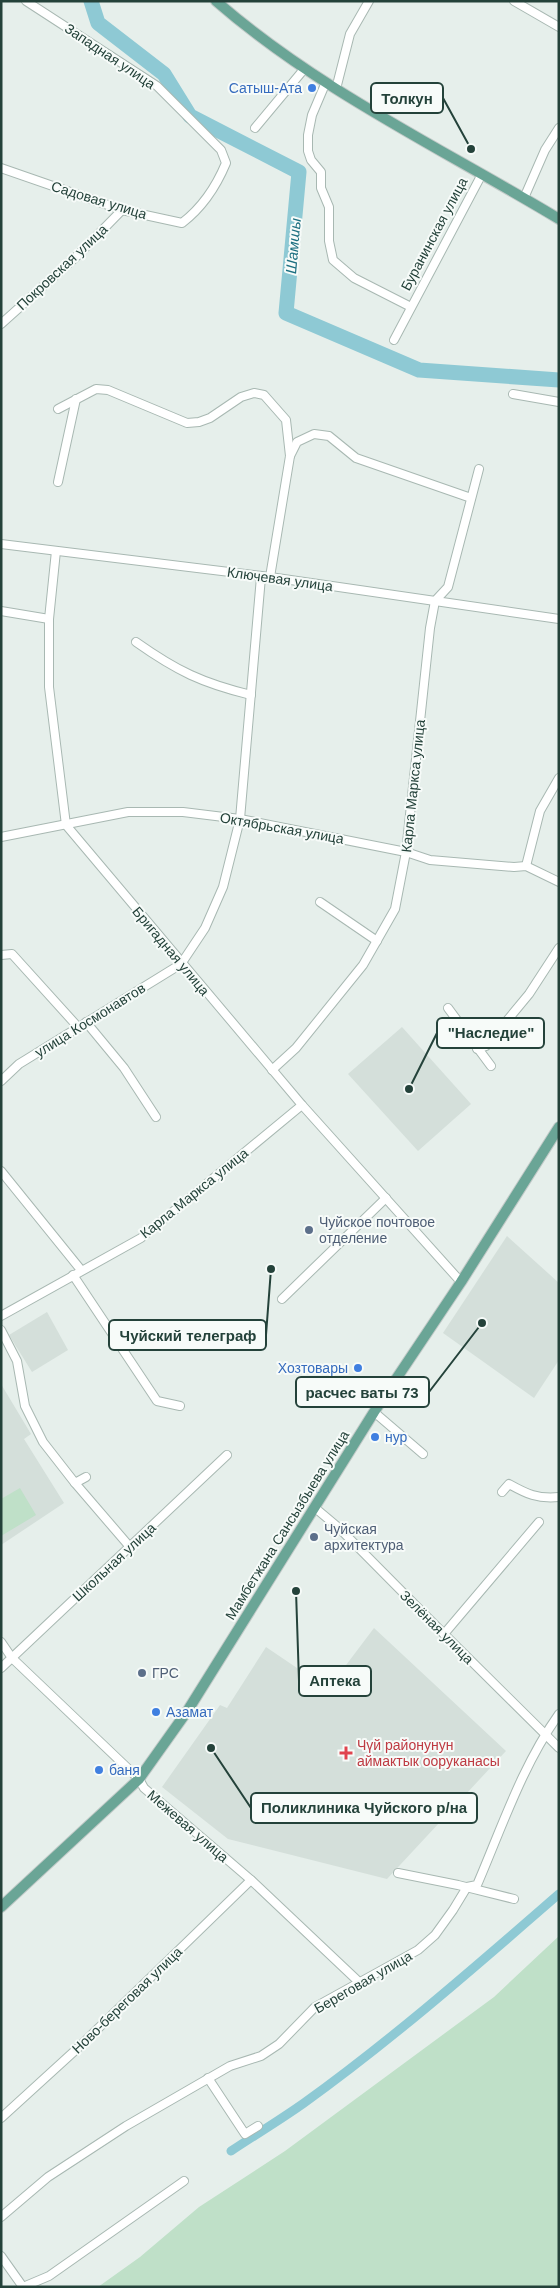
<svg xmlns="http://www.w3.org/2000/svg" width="560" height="2288" viewBox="0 0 560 2288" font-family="Arial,sans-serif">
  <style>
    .built { fill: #d4dfda }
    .green { fill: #bfe0c8 }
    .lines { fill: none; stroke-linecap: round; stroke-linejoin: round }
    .canal { stroke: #8ec9d4; stroke-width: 9 }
    .river { stroke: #8ec9d4; stroke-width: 15 }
    .minor-casing { stroke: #a8b8b2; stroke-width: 10 }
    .major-casing { stroke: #c2cac8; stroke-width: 12 }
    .minor { stroke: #fff; stroke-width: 8 }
    .major { stroke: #6aa596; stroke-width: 10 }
    .shop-dot { fill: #3f7fe0; stroke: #f7fbf9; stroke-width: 2 }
    .service-dot { fill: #5c6f8a; stroke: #f7fbf9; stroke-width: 2 }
    .health-dot { fill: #e0444e; stroke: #f7fbf9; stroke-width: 2 }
    .labels { text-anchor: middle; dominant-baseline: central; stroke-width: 4; stroke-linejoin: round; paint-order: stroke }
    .street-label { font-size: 14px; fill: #24423a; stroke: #f7fbf9 }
    .shop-label { font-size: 14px; fill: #366cbe; stroke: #f7fbf9; text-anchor: start }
    .service-label { font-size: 14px; fill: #4e5e75; stroke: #f7fbf9; text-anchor: start }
    .health-label { font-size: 14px; fill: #be3a42; stroke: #f7fbf9; text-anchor: start }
    .water-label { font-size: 15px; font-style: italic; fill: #1c6f80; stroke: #f7fbf9 }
    .leader { fill: none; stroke: #24423a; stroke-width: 2 }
    .callout-dot { fill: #24423a; stroke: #f7fbf9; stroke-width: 2 }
    .callout { fill: #f7fbf9; stroke: #24423a; stroke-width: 2 }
    .callout-label { font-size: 15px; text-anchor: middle; font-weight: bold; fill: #24423a }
  </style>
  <rect width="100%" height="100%" fill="#e6efeb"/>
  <g class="built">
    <polygon points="402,1027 471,1104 418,1151 348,1074"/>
    <polygon points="507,1236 559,1283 559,1360 534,1398 443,1333"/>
    <polygon points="47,1312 68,1350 32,1372 9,1335"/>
    <polygon points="1,1384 31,1434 24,1439 64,1503 1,1545"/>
    <polygon points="374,1628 506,1751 387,1879 228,1839 162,1787 220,1705 227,1708 266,1647 328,1689"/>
  </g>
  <g class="green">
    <polygon points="20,1488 36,1515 1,1536 1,1499"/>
    <polygon points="559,1936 559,2287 98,2287 140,2257 199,2207 285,2151 494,1997"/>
  </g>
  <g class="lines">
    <path class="canal" d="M231,2151C255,2135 280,2120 304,2103C393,2039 476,1966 559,1894"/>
    <polyline class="river" points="91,1 98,23 164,74 190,116 299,172 286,313 419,370 559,380"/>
    <g class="minor-casing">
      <g id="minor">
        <polyline points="514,1 559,27"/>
        <polyline points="326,82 312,115 308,135 308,151 311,160 321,172 321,188 329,207 329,241 333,260 354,278 411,307"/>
        <polyline points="336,89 350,34 369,1"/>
        <polyline points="255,128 305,68"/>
        <path d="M1,168L122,210L182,223C203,207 216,187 226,163L221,150L157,86L26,1"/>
        <polyline points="524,198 545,150 559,128"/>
        <polyline points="1,324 78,255 122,210"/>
        <polyline points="394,340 482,174"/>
        <polyline points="513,394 559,402"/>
        <polyline points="58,409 96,389 108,390 187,423 199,422 210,418 241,397 254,393 264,395 286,420 290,456 270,577"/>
        <polyline points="290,456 297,442 314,434 329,436 356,458 471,498"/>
        <polyline points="58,482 76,399"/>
        <polyline points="1,544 270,577 559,619"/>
        <polyline points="56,551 49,619 49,687 66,825 302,1105 461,1282"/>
        <polyline points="1,611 49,619"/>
        <path d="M136,642C177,671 202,683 251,695"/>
        <polyline points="1,837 128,812 183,812 240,819 406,852 430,860 514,867 526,866 559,882"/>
        <polyline points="526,866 540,811 559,778"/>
        <polyline points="320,902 377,941"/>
        <polyline points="1,955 12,954 78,1027"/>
        <polyline points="448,1008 491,1066"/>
        <polyline points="86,1022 124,1068 156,1117"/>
        <polyline points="477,1049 486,1046 529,994 559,948"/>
        <polyline points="272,1070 296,1048 363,965 395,909 406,852 430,628 435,601 448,587 479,469"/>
        <polyline points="1,1081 19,1064 181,964 205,928 223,887 240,819 261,577"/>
        <polyline points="1,1171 81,1270"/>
        <polyline points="73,1275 157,1401 180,1406"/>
        <polyline points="282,1299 386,1198"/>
        <polyline points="1,1316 141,1238 302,1105"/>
        <polyline points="1,1330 17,1361 25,1406 43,1442 75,1483"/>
        <polyline points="374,1412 423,1454"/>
        <polyline points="86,1477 75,1483 130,1547"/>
        <path d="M502,1492L509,1484C527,1494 537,1499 559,1497"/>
        <polyline points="314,1507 339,1528 444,1634 559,1748"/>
        <polyline points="444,1634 539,1522"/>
        <polyline points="1,1642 12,1658 139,1779 144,1788 251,1880 360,1983"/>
        <polyline points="1,1668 227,1455"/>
        <polyline points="398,1873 458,1885 514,1899"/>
        <polyline points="208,2078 245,2134 258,2126"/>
        <polyline points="1,2118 80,2046 251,1880"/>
        <path d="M1,2217L48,2177L126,2126L230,2066L261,2056L279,2044L315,2007L418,1950L435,1935L453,1910L467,1887L477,1885C502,1827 522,1766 559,1714"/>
        <polyline points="1,2256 23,2287"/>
        <polyline points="23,2287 49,2276 184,2181"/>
      </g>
    </g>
    <g class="major-casing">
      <g id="major">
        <path d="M216,1C318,90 443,149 559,219"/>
        <polyline points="1,1907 139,1779 188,1710 374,1412 461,1282 559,1127"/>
      </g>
    </g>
    <use href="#minor" class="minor"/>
    <use href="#major" class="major"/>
  </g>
  <g class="shop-dot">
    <circle cx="312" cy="88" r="5"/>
    <circle cx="358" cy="1368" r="5"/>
    <circle cx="375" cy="1437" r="5"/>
    <circle cx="156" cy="1712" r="5"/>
    <circle cx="99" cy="1770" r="5"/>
  </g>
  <g class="service-dot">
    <circle cx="309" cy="1230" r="5"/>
    <circle cx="314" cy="1537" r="5"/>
    <circle cx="142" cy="1673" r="5"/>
  </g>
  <path class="health-dot" d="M343.5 1745.5h5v5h5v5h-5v5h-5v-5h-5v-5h5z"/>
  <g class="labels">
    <g class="street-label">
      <text transform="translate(110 56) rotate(34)">Западная улица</text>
      <text transform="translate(99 200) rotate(17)">Садовая улица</text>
      <text transform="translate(434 234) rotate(-62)">Буранинская улица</text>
      <text transform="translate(62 267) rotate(-43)">Покровская улица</text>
      <text transform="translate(280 579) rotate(8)">Ключевая улица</text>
      <text transform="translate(413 786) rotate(-84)">Карла Маркса улица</text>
      <text transform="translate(282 828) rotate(10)">Октябрьская улица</text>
      <text transform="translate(171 951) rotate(50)">Бригадная улица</text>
      <text transform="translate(90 1020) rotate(-32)">улица Космонавтов</text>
      <text transform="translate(194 1193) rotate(-39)">Карла Маркса улица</text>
      <text transform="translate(287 1525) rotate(-58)">Мамбетжана Сансызбыева улица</text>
      <text transform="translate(114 1562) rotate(-43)">Школьная улица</text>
      <text transform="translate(437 1627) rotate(45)">Зелёная улица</text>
      <text transform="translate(188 1826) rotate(41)">Межевая улица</text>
      <text transform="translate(363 1982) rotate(-30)">Береговая улица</text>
      <text transform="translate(127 2000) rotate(-44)">Ново-береговая улица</text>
    </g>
    <g class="shop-label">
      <text x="302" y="88" text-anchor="end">Сатыш-Ата</text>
      <text x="348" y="1368" text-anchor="end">Хозтовары</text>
      <text x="385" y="1437">нур</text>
      <text x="166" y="1712">Азамат</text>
      <text x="109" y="1770">баня</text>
    </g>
    <g class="service-label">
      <text x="319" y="1222">Чуйское почтовое<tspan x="319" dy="16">отделение</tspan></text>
      <text x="324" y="1529">Чуйская<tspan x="324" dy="16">архитектура</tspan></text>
      <text x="152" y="1673">ГРС</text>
    </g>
    <g class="health-label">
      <text x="357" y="1745">Чүй районунун<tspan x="357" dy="16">аймактык ооруканасы</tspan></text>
    </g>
    <g class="water-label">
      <text transform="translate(293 246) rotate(-85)">Шамшы</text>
    </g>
  </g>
  <path class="leader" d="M471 149L443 98M409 1089L437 1033M271 1269L266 1335M482 1323L429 1392M296 1591L299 1681M211 1748L251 1808"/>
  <g class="callout-dot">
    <circle cx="471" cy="149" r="5"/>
    <circle cx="409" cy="1089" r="5"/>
    <circle cx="271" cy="1269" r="5"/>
    <circle cx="482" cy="1323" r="5"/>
    <circle cx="296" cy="1591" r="5"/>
    <circle cx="211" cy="1748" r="5"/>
  </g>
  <g class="callout">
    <rect x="371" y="83" width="72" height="30" rx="5"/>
    <rect x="437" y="1018" width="107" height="30" rx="5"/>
    <rect x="109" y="1320" width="157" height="30" rx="5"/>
    <rect x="296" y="1377" width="133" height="30" rx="5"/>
    <rect x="299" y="1666" width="72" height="30" rx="5"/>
    <rect x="251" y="1793" width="226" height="30" rx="5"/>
  </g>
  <g class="callout-label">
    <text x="407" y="104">Толкун</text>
    <text x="491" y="1038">"Наследие"</text>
    <text x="188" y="1341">Чуйский телеграф</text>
    <text x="362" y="1398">расчес ваты 73</text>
    <text x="335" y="1686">Аптека</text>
    <text x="364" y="1813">Поликлиника Чуйского р/на</text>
  </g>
  <rect width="560" height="2288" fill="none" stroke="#24423a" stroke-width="5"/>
</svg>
